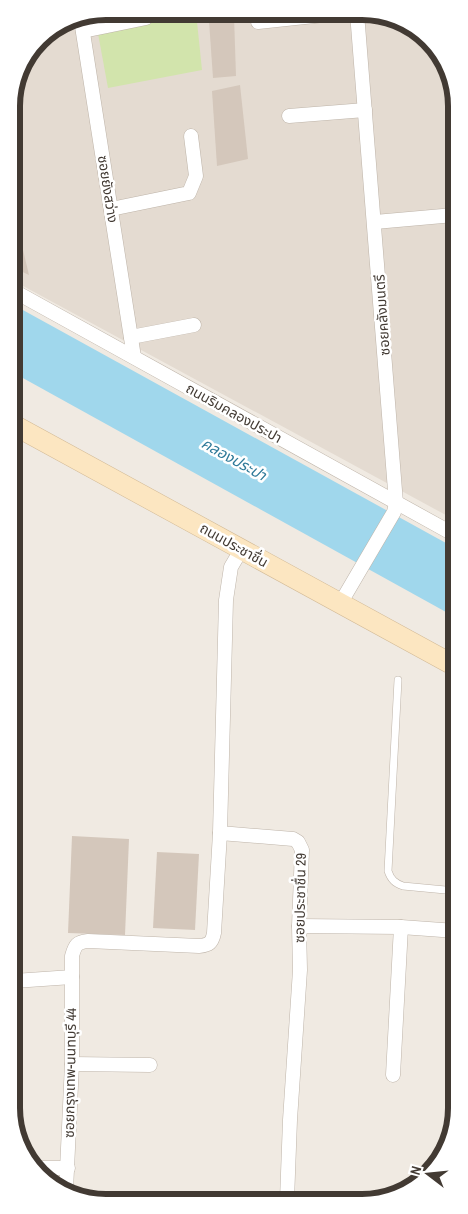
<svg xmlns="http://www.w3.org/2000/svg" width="468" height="1214" viewBox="0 0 468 1214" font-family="'Archivo Narrow','Noto Sans Thai',sans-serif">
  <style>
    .residential { fill: #e4dbd1 }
    .green { fill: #d2e4ac }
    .water { fill: #a0d7ec }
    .building { fill: #d4c7bb }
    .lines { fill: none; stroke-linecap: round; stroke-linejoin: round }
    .service-casing { stroke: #beb4a9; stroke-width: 8 }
    .minor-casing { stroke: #beb4a9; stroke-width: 15 }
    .secondary-casing { stroke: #d2ba96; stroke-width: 21 }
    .service { stroke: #fff; stroke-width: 7 }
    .minor { stroke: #fff; stroke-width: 14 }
    .secondary { stroke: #fce6c1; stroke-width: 20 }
    .labels { text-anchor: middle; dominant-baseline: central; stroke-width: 5; stroke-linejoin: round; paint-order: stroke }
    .street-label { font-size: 14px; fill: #423a33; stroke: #fff }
    .water-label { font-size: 15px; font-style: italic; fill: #2f7a99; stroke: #fff }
    .rim { fill: none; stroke: #423a33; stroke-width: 6 }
  </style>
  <rect width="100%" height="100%" fill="#f0eae2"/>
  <polygon class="residential" points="106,11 381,13 429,39 454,81 455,520 12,280 11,99 21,64 43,35"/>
  <polygon class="green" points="184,12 196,12 202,70 108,88 97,28"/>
  <polygon class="water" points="12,304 455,548 455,617 12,372"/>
  <g class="building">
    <polygon points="234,16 236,76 213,78 209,21"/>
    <polygon points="240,85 248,159 217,166 212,91"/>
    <polygon points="12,208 13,208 29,275 12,267"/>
    <polygon points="72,836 129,839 125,935 68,933"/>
    <polygon points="157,852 199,854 195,930 153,928"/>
  </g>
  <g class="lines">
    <g class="service-casing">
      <g id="service">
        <polyline points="13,501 16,495"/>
        <path d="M398,680L388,871C391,880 395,883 403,886L456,891"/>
      </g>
    </g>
    <g class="minor-casing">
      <g id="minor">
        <polyline points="81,20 134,357"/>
        <polyline points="258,22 342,13"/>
        <polyline points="83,31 146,18"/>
        <polyline points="289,116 365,110"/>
        <polyline points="111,209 189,193 196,176 191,136"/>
        <polyline points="375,222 454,215"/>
        <polyline points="12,290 455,535"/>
        <polyline points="131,337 194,325"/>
        <polyline points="241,550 231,567 226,600 220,833 293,839 298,842 302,850 299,926 300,970 290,1120 287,1200"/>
        <polyline points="340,604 394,512 396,503 357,13"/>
        <polyline points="299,926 401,927 456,931"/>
        <polyline points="14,981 72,977"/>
        <polyline points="72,1064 150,1065"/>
        <polyline points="393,1075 401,927"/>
        <polyline points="36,1168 68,1168"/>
        <path d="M66,1190L72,1064V956C75,945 77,942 88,941L199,946C209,945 212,943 214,933L220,833"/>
      </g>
    </g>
    <g class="secondary-casing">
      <polyline id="secondary" points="12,424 455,666"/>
    </g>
    <use href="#service" class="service"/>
    <use href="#minor" class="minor"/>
    <use href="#secondary" class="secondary"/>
  </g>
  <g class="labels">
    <g class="street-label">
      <text transform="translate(108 189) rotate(81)">ซอยยังสว่าง</text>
      <text transform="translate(382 315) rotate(-94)">ซอยคลังมนตรี</text>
      <text transform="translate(234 413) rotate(29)">ถนนริมคลองประปา</text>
      <text transform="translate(234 545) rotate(29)">ถนนประชาชื่น</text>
      <text transform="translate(300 898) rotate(-89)">ซอยประชาชื่น 29</text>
      <text transform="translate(70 1073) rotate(-89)">ซอยกรุงเทพ-นนทบุรี 44</text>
    </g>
    <g class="water-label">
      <text transform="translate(234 459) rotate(29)">คลองประปา</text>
    </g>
  </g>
  <path d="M0 0H468V1214H0ZM106 20H362A86 86 0 0 1 448 106V1108A86 86 0 0 1 362 1194H106A86 86 0 0 1 20 1108V106A86 86 0 0 1 106 20Z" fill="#fff" fill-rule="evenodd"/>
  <path class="rim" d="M106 20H362A86 86 0 0 1 448 106V1108A86 86 0 0 1 362 1194H106A86 86 0 0 1 20 1108V106A86 86 0 0 1 106 20Z"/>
  <g transform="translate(428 1174) rotate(286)" stroke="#ffffff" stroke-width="4" paint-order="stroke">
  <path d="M0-4L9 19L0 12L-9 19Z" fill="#423a33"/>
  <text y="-8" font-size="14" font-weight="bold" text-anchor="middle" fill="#423a33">N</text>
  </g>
</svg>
